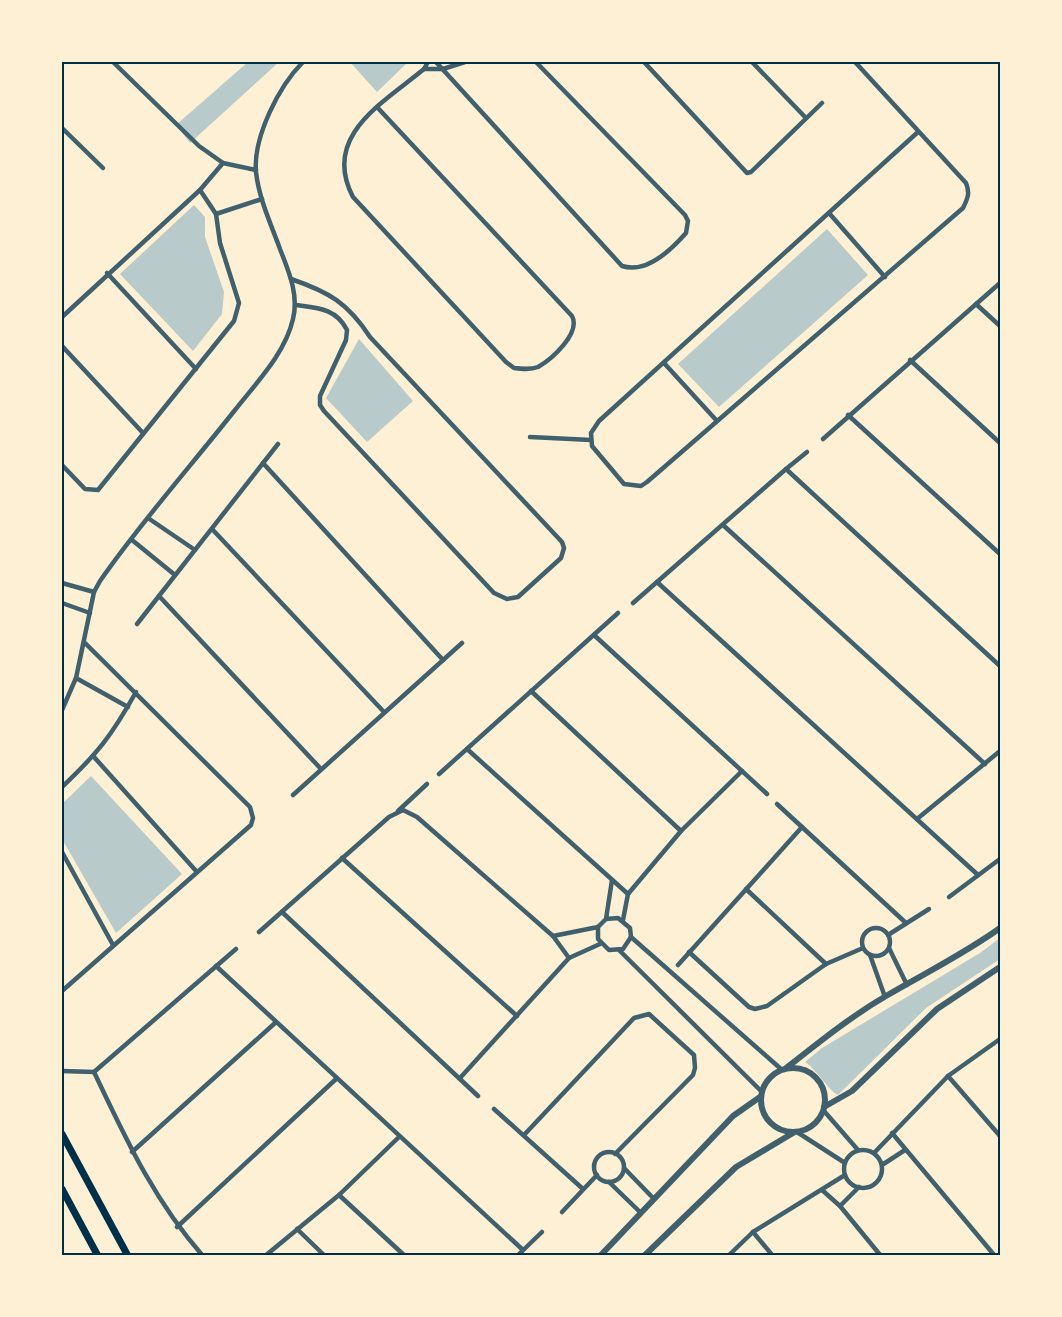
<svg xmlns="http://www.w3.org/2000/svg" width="1062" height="1317" viewBox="0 0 1062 1317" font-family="Signika,sans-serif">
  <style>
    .green { fill: #b9caca }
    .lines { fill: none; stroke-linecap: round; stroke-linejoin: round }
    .minor { stroke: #3f606c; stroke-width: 4.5 }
    .tertiary { stroke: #3f606c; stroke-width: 6 }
    .secondary { stroke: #003049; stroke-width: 7 }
    .neatline { fill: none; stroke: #003049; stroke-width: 2 }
  </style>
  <rect width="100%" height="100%" fill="#fdf0d5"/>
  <g class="green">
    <polygon points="248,62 279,62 190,143 176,125"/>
    <polygon points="350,62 408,62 377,92"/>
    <polygon points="194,205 205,217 205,237 224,292 222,314 193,351 120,274"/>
    <polygon points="827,229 868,275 719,407 678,364"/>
    <polygon points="359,339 413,401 367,442 326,398"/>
    <polygon points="91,776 182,874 116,933 62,839 62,804"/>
    <path d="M1000,938V959L926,1008L838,1095C829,1091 818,1071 805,1062L822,1048L980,953Z"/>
  </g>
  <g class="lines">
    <g class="minor">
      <polyline points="113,62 199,146 223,163 256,170"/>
      <path d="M436,62L622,266C646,274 672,249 686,233L688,221L685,215L536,62"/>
      <polyline points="644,62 747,173 751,172 822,103"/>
      <polyline points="752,62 806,118"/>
      <path d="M855,62L966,183C970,193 968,198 963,208L647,482L641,486L624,484L592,446L591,433L599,421L918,132"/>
      <polyline points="424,69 443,69 465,62"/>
      <path d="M377,107L572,316C581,333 552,359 538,367C530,370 522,369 514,368L506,362L353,197C321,136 383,103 424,69L428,62"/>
      <polyline points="62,128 103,168"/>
      <polyline points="829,213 885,277"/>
      <polyline points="216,214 262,199"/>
      <polyline points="107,273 196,369"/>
      <path d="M291,279C329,292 348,303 370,337L562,542L564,548L561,558L518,597L507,599L494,593L324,411L320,405V396L346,340L347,330C336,308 317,308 295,305"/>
      <polyline points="976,304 1000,326"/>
      <polyline points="62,317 200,190 223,163"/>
      <polyline points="62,346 143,433"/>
      <polyline points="910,360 1000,443"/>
      <polyline points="664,363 717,421"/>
      <polyline points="848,415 1000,554"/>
      <polyline points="530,437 591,440"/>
      <polyline points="823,439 1000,283"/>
      <polyline points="263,463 443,660"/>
      <polyline points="62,465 85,489 98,490 234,321 239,303 220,243 216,214 200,190"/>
      <polyline points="786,469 807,452"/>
      <polyline points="148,518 195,550"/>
      <polyline points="723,525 985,764"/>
      <polyline points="212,529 384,712"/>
      <polyline points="132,540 175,575"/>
      <polyline points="657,582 978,875"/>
      <polyline points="62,583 94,592"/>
      <polyline points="159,596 321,769"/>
      <polyline points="62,603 90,613"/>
      <polyline points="633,603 786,469 1000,666"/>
      <polyline points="137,624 278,444"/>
      <polyline points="594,635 767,794"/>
      <polyline points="76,678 128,707"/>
      <polyline points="531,691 681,831"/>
      <path d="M62,710L76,678L94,592L100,581C141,522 190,467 235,410C256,383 285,354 293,319C299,295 289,272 280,249C271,224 259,199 256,172C253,137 279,86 303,62"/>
      <polyline points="467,749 628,894"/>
      <polyline points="94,757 197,872"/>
      <polyline points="439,774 618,613"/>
      <path d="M62,787C98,753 112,735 136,692"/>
      <polyline points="293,795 462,643"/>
      <polyline points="777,804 906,923"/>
      <polyline points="398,811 427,784"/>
      <polyline points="917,819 1000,751"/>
      <polyline points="62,852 113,945"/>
      <polyline points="342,858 517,1016"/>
      <polyline points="746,889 826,964"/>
      <polyline points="949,897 1000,859"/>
      <polyline points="282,912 478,1096"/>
      <polyline points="606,919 618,918 630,928 631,937 623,949 609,950 598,939 598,927 606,919 612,880"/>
      <polyline points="623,920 628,894 681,831 742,771"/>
      <circle cx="876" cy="942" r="14"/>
      <polyline points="259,932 389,817 403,810 417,817 553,936 569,958"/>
      <polyline points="888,935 929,909"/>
      <polyline points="553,936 598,927"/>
      <polyline points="631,937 781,1069"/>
      <polyline points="889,948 907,985"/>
      <polyline points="619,950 761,1091"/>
      <polyline points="689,952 749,1007 755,1009 767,1006 826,964 863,948"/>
      <polyline points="870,955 885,997"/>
      <polyline points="678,965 802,827"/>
      <polyline points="216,966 523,1250"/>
      <polyline points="62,991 251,825 253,818 250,807 84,642"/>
      <polyline points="62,1071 94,1072"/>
      <path d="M94,1072C125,1137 154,1201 203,1256"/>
      <polyline points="94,1072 236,949"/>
      <polyline points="948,1076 1000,1136"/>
      <polyline points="460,1078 569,958 600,944"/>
      <polyline points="494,1109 583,1189"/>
      <polyline points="824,1111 858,1150"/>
      <polyline points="797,1132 845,1163"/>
      <polyline points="892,1133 995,1256"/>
      <polyline points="524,1135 634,1018 649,1014 694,1055 695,1068 693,1075 615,1154"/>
      <circle cx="863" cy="1169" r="19"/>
      <polyline points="132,1152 275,1023"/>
      <circle cx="609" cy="1167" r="15"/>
      <polyline points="874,1153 948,1076 1000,1039"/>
      <polyline points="882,1165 905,1150"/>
      <polyline points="624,1168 654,1199"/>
      <polyline points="609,1182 641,1213"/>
      <polyline points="822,1190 840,1206 881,1256"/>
      <polyline points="339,1195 405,1256"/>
      <polyline points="840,1206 859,1187"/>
      <polyline points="562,1212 597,1175"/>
      <polyline points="177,1227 336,1079"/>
      <polyline points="297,1229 325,1256"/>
      <polyline points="753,1232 773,1256"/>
      <polyline points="265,1256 339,1195 399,1137"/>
      <polyline points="517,1256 542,1232"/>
      <polyline points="728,1256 753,1232 845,1175"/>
    </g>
    <g class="tertiary">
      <circle cx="793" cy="1100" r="32"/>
      <path d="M785,1069C818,1043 850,1017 886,996C925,973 964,954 1000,928"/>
      <polyline points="824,1107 852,1091 937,1009 1000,967"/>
      <polyline points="600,1256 733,1116 760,1097"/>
      <polyline points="644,1256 736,1167 793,1133"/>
    </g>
    <g class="secondary">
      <polyline points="62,1134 128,1256"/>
      <polyline points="62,1189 98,1256"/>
    </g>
  </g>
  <rect width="1062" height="1317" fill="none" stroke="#fdf0d5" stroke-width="126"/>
  <rect x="63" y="63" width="936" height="1191" class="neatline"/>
</svg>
